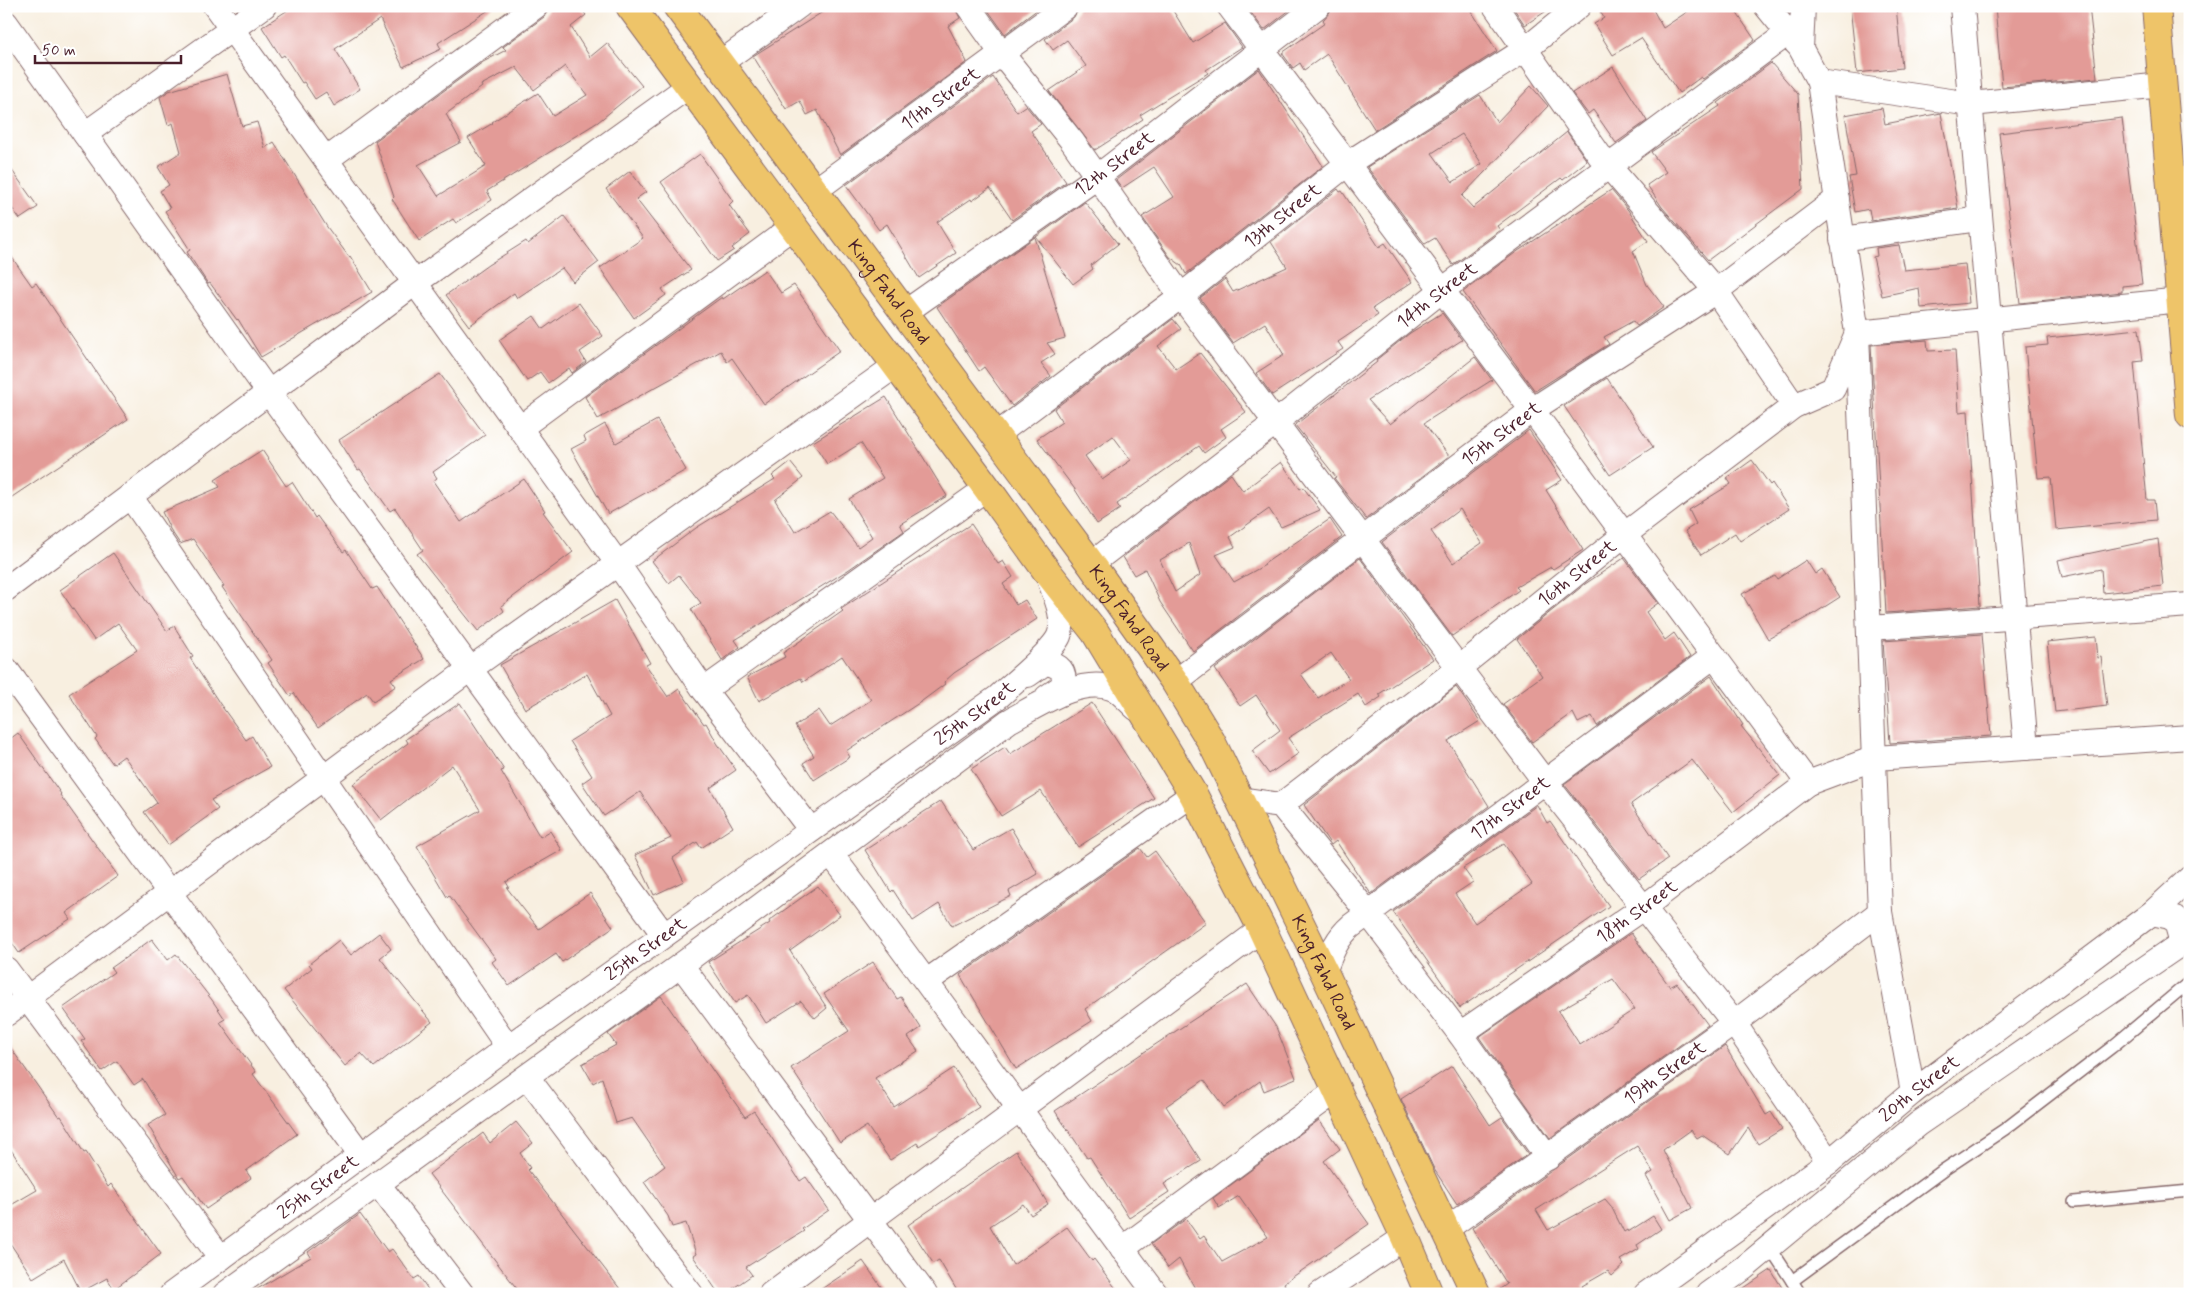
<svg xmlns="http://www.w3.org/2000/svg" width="2196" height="1300" viewBox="0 0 2196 1300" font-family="Mynerve,sans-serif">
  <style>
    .building { fill: #e39b97; fill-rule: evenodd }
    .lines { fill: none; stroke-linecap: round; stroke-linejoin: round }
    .service-casing { stroke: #87686a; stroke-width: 14 }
    .minor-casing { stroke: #87686a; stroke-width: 26 }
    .primary-casing { stroke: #87686a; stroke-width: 30 }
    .motorway-casing { stroke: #87686a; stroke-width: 30 }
    .service { stroke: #fff; stroke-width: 11 }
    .minor { stroke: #fff; stroke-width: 24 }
    .primary { stroke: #eec469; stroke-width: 28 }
    .motorway { stroke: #eec469; stroke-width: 28 }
    .labels { text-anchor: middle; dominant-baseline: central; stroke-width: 4.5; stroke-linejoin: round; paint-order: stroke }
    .street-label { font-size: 19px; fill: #4a1f2b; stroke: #fff }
  </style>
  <rect width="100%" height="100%" fill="#fff"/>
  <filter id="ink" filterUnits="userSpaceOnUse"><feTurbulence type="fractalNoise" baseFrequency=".02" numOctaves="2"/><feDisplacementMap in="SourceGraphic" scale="10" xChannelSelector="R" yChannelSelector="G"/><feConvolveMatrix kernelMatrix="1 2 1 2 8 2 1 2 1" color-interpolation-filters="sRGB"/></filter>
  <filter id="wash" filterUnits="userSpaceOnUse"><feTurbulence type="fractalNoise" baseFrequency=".0096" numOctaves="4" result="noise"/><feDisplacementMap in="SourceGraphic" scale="20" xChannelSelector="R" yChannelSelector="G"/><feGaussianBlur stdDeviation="1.12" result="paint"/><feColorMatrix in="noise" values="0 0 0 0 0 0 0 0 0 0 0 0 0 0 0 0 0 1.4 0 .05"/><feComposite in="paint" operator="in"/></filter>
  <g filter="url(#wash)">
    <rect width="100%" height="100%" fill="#f8efe0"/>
    <g id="blocks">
      <g class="building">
        <polygon points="294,6 495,6 438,43 441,49 403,67 380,19 335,49 360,89 334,106 326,92 315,99 304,82 302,83 284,55 281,57 262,27"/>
        <path d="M549,6H579L586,15L571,27L590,57L607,43L642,86L598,122L487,191L492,200L456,223L453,219L419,241L392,199L394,197L375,141L483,62L506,50L503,47L544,17ZM565,66L587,95L553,116L538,93L492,122L493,123L468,138L486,166L438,196L418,165L461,142L446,114L482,87L481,85L516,67L534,90Z"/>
        <polygon points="832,6 954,6 960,18 948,26 967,62 840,155 817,110 807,115 800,101 786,109 753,56"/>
        <polygon points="985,6 1042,6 1005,34"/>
        <polygon points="1079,6 1170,6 1193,43 1225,23 1242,47 1206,70 1208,73 1140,115 1143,119 1095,150 1049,91 1086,66 1067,40 1053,50 1045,39 1074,17"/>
        <polygon points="1246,6 1295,6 1264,30"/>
        <polygon points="1331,6 1468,6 1497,51 1375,130 1327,54 1304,70 1300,63 1293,68 1282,53 1325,23 1323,20 1330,12"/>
        <polygon points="1512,6 1554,6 1525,25"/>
        <polygon points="1597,6 1651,6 1663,28 1696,6 1732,6 1755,40 1703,79 1701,77 1679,93 1641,38 1613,55 1594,24 1604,18"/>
        <polygon points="1850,6 1896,6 1902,68 1857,73"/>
        <polygon points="1995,6 2089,6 2097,78 2002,87"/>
        <polygon points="1771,63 1798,94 1803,189 1708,260 1662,207 1647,185 1666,172 1651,152 1720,106 1718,103"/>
        <polygon points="1613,67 1647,121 1616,143 1593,110 1588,114 1572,93"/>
        <polygon points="1259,69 1323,166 1186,274 1181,265 1170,257 1142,217 1174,197 1154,167 1122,188 1116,180"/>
        <polygon points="227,74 242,126 257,122 265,148 274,142 327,227 349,257 350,256 372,292 261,357 238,319 237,320 210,283 208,284 187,252 190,250 165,211 170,208 160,191 169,185 158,167 181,152 173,123 168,125 160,97 169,91"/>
        <polygon points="993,77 1017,112 1026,106 1041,124 1031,131 1066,182 1012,220 990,188 972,201 971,199 937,222 956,253 919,278 887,224 879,230 846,185"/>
        <path d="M1531,86L1548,106L1462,196L1473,208L1567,132L1587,161L1563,180L1561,178L1497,226L1500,230L1453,265L1435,238L1425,244L1367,167L1480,95L1497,122ZM1462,134L1482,164L1453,182L1432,153Z"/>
        <polygon points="1882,108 1885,124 1941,113 1958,208 1871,221 1869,209 1855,212 1849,177 1856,176 1845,115"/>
        <polygon points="2122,118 2142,284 2122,286 2122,292 2020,303 1999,133"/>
        <polygon points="700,154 733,201 729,205 750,234 732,248 734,250 717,261 661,182"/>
        <polygon points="6,162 38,207 20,219 6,200"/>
        <polygon points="630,171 646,192 636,199 691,270 662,289 666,295 634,318 600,268 643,238 606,189"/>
        <polygon points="1338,189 1340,192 1342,191 1379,247 1385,243 1412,282 1373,308 1378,315 1338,342 1343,349 1272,395 1256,373 1284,355 1265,323 1233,343 1200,298 1225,279 1233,292 1287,267 1271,242"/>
        <polygon points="1611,190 1628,210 1648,241 1633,251 1647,285 1664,307 1637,326 1633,321 1604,337 1609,344 1535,391 1463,292 1515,253"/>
        <polygon points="1085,202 1118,244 1091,265 1093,269 1073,284 1036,237"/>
        <polygon points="564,216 599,262 573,282 562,268 517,298 514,293 469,326 446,295 488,265 526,241 528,244"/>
        <polygon points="1035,237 1065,338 1047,343 1055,354 1041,363 1051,376 1012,406 984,367 979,371 937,307"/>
        <polygon points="1899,245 1904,270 1965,264 1969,303 1921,308 1919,288 1882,296 1873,257 1877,256 1876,248"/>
        <polygon points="6,249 32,286 36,283 128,419 6,501"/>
        <polygon points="765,270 781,293 794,285 840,351 764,404 732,358 727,362 721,351 598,419 585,397 722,297 723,299"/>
        <polygon points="579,303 603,336 580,352 586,362 572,373 569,368 548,383 540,372 527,381 499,340 534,316 543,329"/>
        <polygon points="1442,313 1462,340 1368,400 1390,424 1475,357 1492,380 1424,423 1449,456 1366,519 1334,478 1336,477 1295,425 1377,362 1376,360 1410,333"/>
        <path d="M1173,319L1181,329L1158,346L1176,369L1200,353L1246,412L1221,429L1226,437L1204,453L1199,446L1117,504L1120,509L1097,524L1074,488L1037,439L1062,422L1054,409ZM1113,436L1131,460L1102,480L1085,456Z"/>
        <polygon points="2139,329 2143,361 2134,362 2147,500 2154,500 2156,520 2056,530 2051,477 2038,478 2025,347 2048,345 2047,338"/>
        <polygon points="1927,340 1928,351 1955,350 1959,412 1968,411 1980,606 1886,613 1871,345"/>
        <polygon points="440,374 485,435 433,472 437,478 433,481 461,522 524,479 545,511 543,512 573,552 501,606 504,611 478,631 417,554 423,550 395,508 390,511 360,469 358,470 339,440"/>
        <polygon points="1607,378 1653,447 1610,475 1564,406"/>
        <polygon points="886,397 947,496 900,524 904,531 848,570 735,640 740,647 722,660 691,609 701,603 679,575 669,583 652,561 696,528 775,479 772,476 790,462 803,478 775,500 795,532 830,511 858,547 872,537 849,499 883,478 861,443 827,464 813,442"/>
        <polygon points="657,420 686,470 608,514 571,449 586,441 584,436 605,424 616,443"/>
        <path d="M1529,430L1562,480L1546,490L1583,550L1553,569L1551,567L1516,587L1519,590L1452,636L1382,542ZM1460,509L1482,543L1453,563L1431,531Z"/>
        <polygon points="262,450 286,486 292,482 315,518 317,516 343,552 346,550 372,589 377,587 424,659 391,679 396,686 373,701 367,693 318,728 294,693 290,696 268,663 272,660 222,587 224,586 193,539 180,544 170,529 162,512 220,487 215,480"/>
        <polygon points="1752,460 1770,485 1772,483 1789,509 1740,541 1735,533 1701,555 1685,531 1696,524 1689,510 1731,484 1727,478"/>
        <path d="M1281,462L1300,489L1303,487L1320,510L1281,527L1269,509L1230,537L1235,547L1216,555L1234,582L1265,565L1264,564L1330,519L1342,537L1193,651L1160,602L1145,569L1134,575L1123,557L1231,474L1243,491ZM1189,543L1200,575L1175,592L1160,560Z"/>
        <polygon points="971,524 998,564 1003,561 1013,577 1003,584 1016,605 1025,600 1037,619 954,673 944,682 945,684 922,701 846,751 850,757 814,780 803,763 814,756 795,726 819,710 830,726 871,700 842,656 803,682 801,678 759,701 747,677 785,657 783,653 843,611 841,609"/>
        <polygon points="2158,539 2163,586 2103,593 2101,569 2062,577 2058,560"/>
        <polygon points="113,553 167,631 174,626 193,656 190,658 220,704 246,740 252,736 270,767 211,800 218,809 168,845 144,812 157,803 124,756 113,764 95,739 97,737 69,694 137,650 118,623 94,640 60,590"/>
        <path d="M1360,558L1433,659L1379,694L1381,697L1366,707L1358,694L1288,738L1299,753L1269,774L1252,751L1280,730L1256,695L1240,706L1215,669ZM1331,653L1349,679L1318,698L1301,674Z"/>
        <polygon points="1624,558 1658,603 1646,612 1665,640 1674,633 1690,657 1597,726 1592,716 1578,723 1573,713 1532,742 1503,704 1542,676 1517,639 1585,584"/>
        <polygon points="1806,560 1815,574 1822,569 1840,597 1815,613 1768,639 1742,594 1775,576 1777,579"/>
        <polygon points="615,600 650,663 646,665 668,697 679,689 704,724 706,723 717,743 736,770 710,788 733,827 701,848 697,842 673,858 684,881 654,895 635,855 671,838 640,792 604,816 582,783 592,776 570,741 610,716 587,674 525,709 500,665"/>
        <polygon points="1982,634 1991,736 1890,743 1883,641"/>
        <polygon points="2096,637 2098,658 2101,657 2107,706 2055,712 2047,642"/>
        <polygon points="1711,676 1743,725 1741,726 1780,775 1733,812 1692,760 1631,804 1668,859 1639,879 1564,784"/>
        <polygon points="1456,687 1480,721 1448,741 1489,806 1371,894 1336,841 1331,845 1304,805"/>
        <polygon points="460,703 504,770 501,771 540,837 550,831 562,850 506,882 509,887 507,888 539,929 590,893 613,927 562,962 556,954 509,986 492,962 496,959 449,895 447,897 417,846 480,810 452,765 381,820 353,784 408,743 406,739"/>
        <polygon points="1092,703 1154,798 1078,847 1041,791 1001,816 971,769 1005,747 1010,754"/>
        <polygon points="18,733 61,794 60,795 118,876 66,913 70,919 19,953 6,934 6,742"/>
        <polygon points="941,801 973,850 1011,828 1038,874 1009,891 1011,896 952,926 939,904 913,921 893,890 891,892 865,850"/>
        <path d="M1537,805L1547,823L1550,821L1609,906L1460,1008L1393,912ZM1504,844L1532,884L1475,923L1455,894L1473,882L1463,868Z"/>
        <polygon points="1140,848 1147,857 1155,851 1206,923 1085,1009 1092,1021 1016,1069 960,975"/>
        <polygon points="818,886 840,915 790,951 827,1008 815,1018 801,1001 766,1023 748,995 735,1003 708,962 770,923 769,921"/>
        <polygon points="379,933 391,949 380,958 432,1022 374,1067 361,1053 345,1066 284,990 312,968 309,964 339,940 351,955"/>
        <path d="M1631,933L1670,987L1677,983L1708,1025L1550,1138L1479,1037ZM1613,979L1635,1009L1580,1045L1558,1011Z"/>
        <polygon points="152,939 168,960 176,954 212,1000 225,1019 220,1022 256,1072 253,1074 297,1134 246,1171 251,1178 206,1209 183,1176 179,1178 148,1125 165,1115 143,1079 134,1085 117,1061 102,1071 81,1041 85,1039 63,1008 114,972 111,968"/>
        <polygon points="873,962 897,999 901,997 921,1028 908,1037 918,1051 875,1078 894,1107 954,1068 979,1107 919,1146 917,1143 890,1160 867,1126 840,1143 791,1068 849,1031 824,994"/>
        <polygon points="1247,984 1276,1027 1296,1078 1264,1091 1260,1081 1224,1107 1204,1080 1166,1106 1201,1161 1164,1184 1169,1192 1129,1218 1090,1157 1087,1158 1055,1111"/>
        <polygon points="661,996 745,1117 754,1111 800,1181 806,1177 829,1210 802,1229 804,1231 746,1267 752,1275 725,1294 719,1294 693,1256 696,1254 686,1223 672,1227 668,1216 644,1182 665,1166 632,1118 616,1123 602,1078 593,1083 582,1064 616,1045 608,1034"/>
        <polygon points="6,1041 59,1117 61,1116 84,1153 86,1152 108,1187 111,1184 161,1254 114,1289 107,1278 81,1292 64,1259 33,1278 6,1237 6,1208 37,1190 6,1142"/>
        <polygon points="1725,1046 1766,1115 1771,1112 1782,1129 1758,1144 1748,1128 1730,1154 1702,1135 1697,1138 1691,1130 1663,1150 1692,1208 1670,1220 1646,1176 1653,1172 1637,1146 1536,1210 1548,1230 1605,1199 1611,1206 1624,1232 1627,1230 1628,1232 1653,1216 1661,1229 1637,1245 1639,1249 1620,1260 1624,1265 1612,1276 1608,1271 1582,1286 1587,1294 1493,1294 1507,1284 1472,1228"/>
        <polygon points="1452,1066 1490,1125 1502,1117 1528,1154 1457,1204 1434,1169 1401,1099"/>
        <polygon points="1319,1120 1340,1149 1324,1161 1369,1224 1284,1283 1285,1285 1268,1294 1198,1294 1179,1259 1168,1268 1151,1244 1186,1219 1200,1239 1204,1236 1222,1262 1268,1237 1239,1196 1219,1208 1213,1198"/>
        <polygon points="516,1122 533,1143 520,1153 530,1168 528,1170 624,1294 521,1294 429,1174 483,1133 490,1143"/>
        <polygon points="1016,1151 1048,1204 1031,1215 1023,1204 990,1226 1013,1265 1067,1227 1092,1261 1094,1259 1120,1294 959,1294 939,1260 933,1263 908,1225"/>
        <polygon points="360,1214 388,1252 392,1249 414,1279 419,1276 431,1294 249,1294 311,1257 308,1252"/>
        <polygon points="863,1261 886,1294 814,1294"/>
        <polygon points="1771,1270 1786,1294 1735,1294"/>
      </g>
    </g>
  </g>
  <g filter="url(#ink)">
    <use href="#blocks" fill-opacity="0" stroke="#87686a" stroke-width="1"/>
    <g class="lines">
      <g class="service-casing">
        <g id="service">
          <polyline points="2074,1202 2190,1191"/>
          <polyline points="1769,1246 1792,1281"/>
          <polyline points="1800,1294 1792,1281 1945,1169 2005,1129 2112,1047 2187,984 2190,1028"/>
        </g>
      </g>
      <g class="minor-casing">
        <g id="minor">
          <polyline points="215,6 618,564 704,690 811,830"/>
          <polyline points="968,6 1003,55 1072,141 1181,296 1459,668 1545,782 1734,1023 1829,1162"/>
          <polyline points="1229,6 1532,410 1808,783 1875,758 2190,737"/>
          <polyline points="1495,6 1600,156 1716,291 1794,406"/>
          <polyline points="1766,6 1797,44"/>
          <polyline points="1803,6 1801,49 1819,82 1857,333 1880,912 1913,1092"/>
          <polyline points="1962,6 2026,748"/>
          <polyline points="6,23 269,393 664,935"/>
          <polyline points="719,64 799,6"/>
          <polyline points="1819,82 1971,104 2163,85"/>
          <polyline points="85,134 264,6"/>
          <polyline points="326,160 536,6"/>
          <path id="s1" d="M813,192L1066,6"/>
          <polyline points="1842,239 1979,219"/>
          <path id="s2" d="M904,313L1097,177L1318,6"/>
          <polyline points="520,428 794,226"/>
          <path id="s3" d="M995,436L1181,296L1347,164L1526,49L1579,6"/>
          <polyline points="130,496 508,1047"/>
          <path id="s4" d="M1091,564L1275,423L1441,291L1788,33"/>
          <polyline points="6,589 415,283 689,86"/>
          <polyline points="1870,628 2190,605"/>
          <polyline points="6,669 361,1155"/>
          <path d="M1028,675L1045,663C1060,665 1066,671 1063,686L1047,697"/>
          <path id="s5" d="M1175,682L1532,410L1716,291L1837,199"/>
          <polyline points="704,690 987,488"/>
          <polyline points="1240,799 1281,805 1368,913 1460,1034 1548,1158"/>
          <path id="s6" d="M1281,805L1459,668L1624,535L1794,406L1833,389L1857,333L2181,300"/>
          <path d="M831,854C941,1000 1047,1148 1156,1294"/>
          <polyline points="2152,913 2175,918 2182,943"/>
          <polyline points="681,965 925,1294"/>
          <polyline points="6,969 221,1258"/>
          <path id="s7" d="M1324,972C1331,954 1336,939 1351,926L1714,656"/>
          <polyline points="927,981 1193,794"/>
          <polyline points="6,1014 470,669 895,366"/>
          <path id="s8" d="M1460,1034L1644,907L1808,783"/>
          <polyline points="527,1077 691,1294"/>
          <polyline points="378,1184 462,1294"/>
          <path id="s9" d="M1445,1230L1734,1023L1880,912"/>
          <polyline points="1122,1249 1337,1090"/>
          <path id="s10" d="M172,1294L508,1047L998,697C1012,684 1052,652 1059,636C1066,618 1055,596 1049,579"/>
          <path d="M225,1294L681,965L1009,721C1037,706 1082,675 1114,689C1122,693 1130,703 1137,709"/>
          <polyline points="771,1294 1262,929"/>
          <polyline points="1320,1294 1405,1237"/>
          <path id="s11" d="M1646,1294L1829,1162L1913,1092L2152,913L2190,878"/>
          <polyline points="1708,1294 1744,1268 1918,1124 2182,943 2190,943"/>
        </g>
      </g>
      <g class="primary-casing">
        <polyline id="primary" points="2156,6 2190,415"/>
      </g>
      <g class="motorway-casing">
        <g id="motorway">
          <polyline points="630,6 987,488 1046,570 1095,632 1193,794 1262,929 1405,1237 1429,1294"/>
          <path id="s12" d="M677,6L1091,564L1175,682L1211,741L1324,972L1476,1294"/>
        </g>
      </g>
      <use href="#service" class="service"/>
      <use href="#minor" class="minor"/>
      <use href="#primary" class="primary"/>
      <use href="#motorway" class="motorway"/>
    </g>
  </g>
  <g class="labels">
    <g class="street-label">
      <text stroke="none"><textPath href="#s1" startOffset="158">11th Street</textPath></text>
      <text stroke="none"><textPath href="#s2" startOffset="258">12th Street</textPath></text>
      <text stroke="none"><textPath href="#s3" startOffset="362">13th Street</textPath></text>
      <text stroke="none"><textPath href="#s12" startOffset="356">King Fahd Road</textPath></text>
      <text stroke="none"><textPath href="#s4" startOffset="438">14th Street</textPath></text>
      <text stroke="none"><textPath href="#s5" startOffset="410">15th Street</textPath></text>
      <text stroke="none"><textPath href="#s6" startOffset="376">16th Street</textPath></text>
      <text stroke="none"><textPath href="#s12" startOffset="761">King Fahd Road</textPath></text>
      <text stroke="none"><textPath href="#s10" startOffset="991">25th Street</textPath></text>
      <text stroke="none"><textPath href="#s7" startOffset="252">17th Street</textPath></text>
      <text stroke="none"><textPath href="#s8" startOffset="215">18th Street</textPath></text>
      <text stroke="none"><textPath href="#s10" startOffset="586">25th Street</textPath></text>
      <text stroke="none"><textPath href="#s12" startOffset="1166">King Fahd Road</textPath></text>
      <text stroke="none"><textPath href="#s9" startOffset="270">19th Street</textPath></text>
      <text stroke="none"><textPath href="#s11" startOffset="342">20th Street</textPath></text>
      <text stroke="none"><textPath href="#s10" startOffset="181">25th Street</textPath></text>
    </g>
  </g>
  <rect width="2196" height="1300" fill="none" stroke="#fff" stroke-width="25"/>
  <path d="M35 55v8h146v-8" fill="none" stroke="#4a1f2b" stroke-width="2.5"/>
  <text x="42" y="55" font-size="15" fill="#4a1f2b" stroke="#ffffff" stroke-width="4" paint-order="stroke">50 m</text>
</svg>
